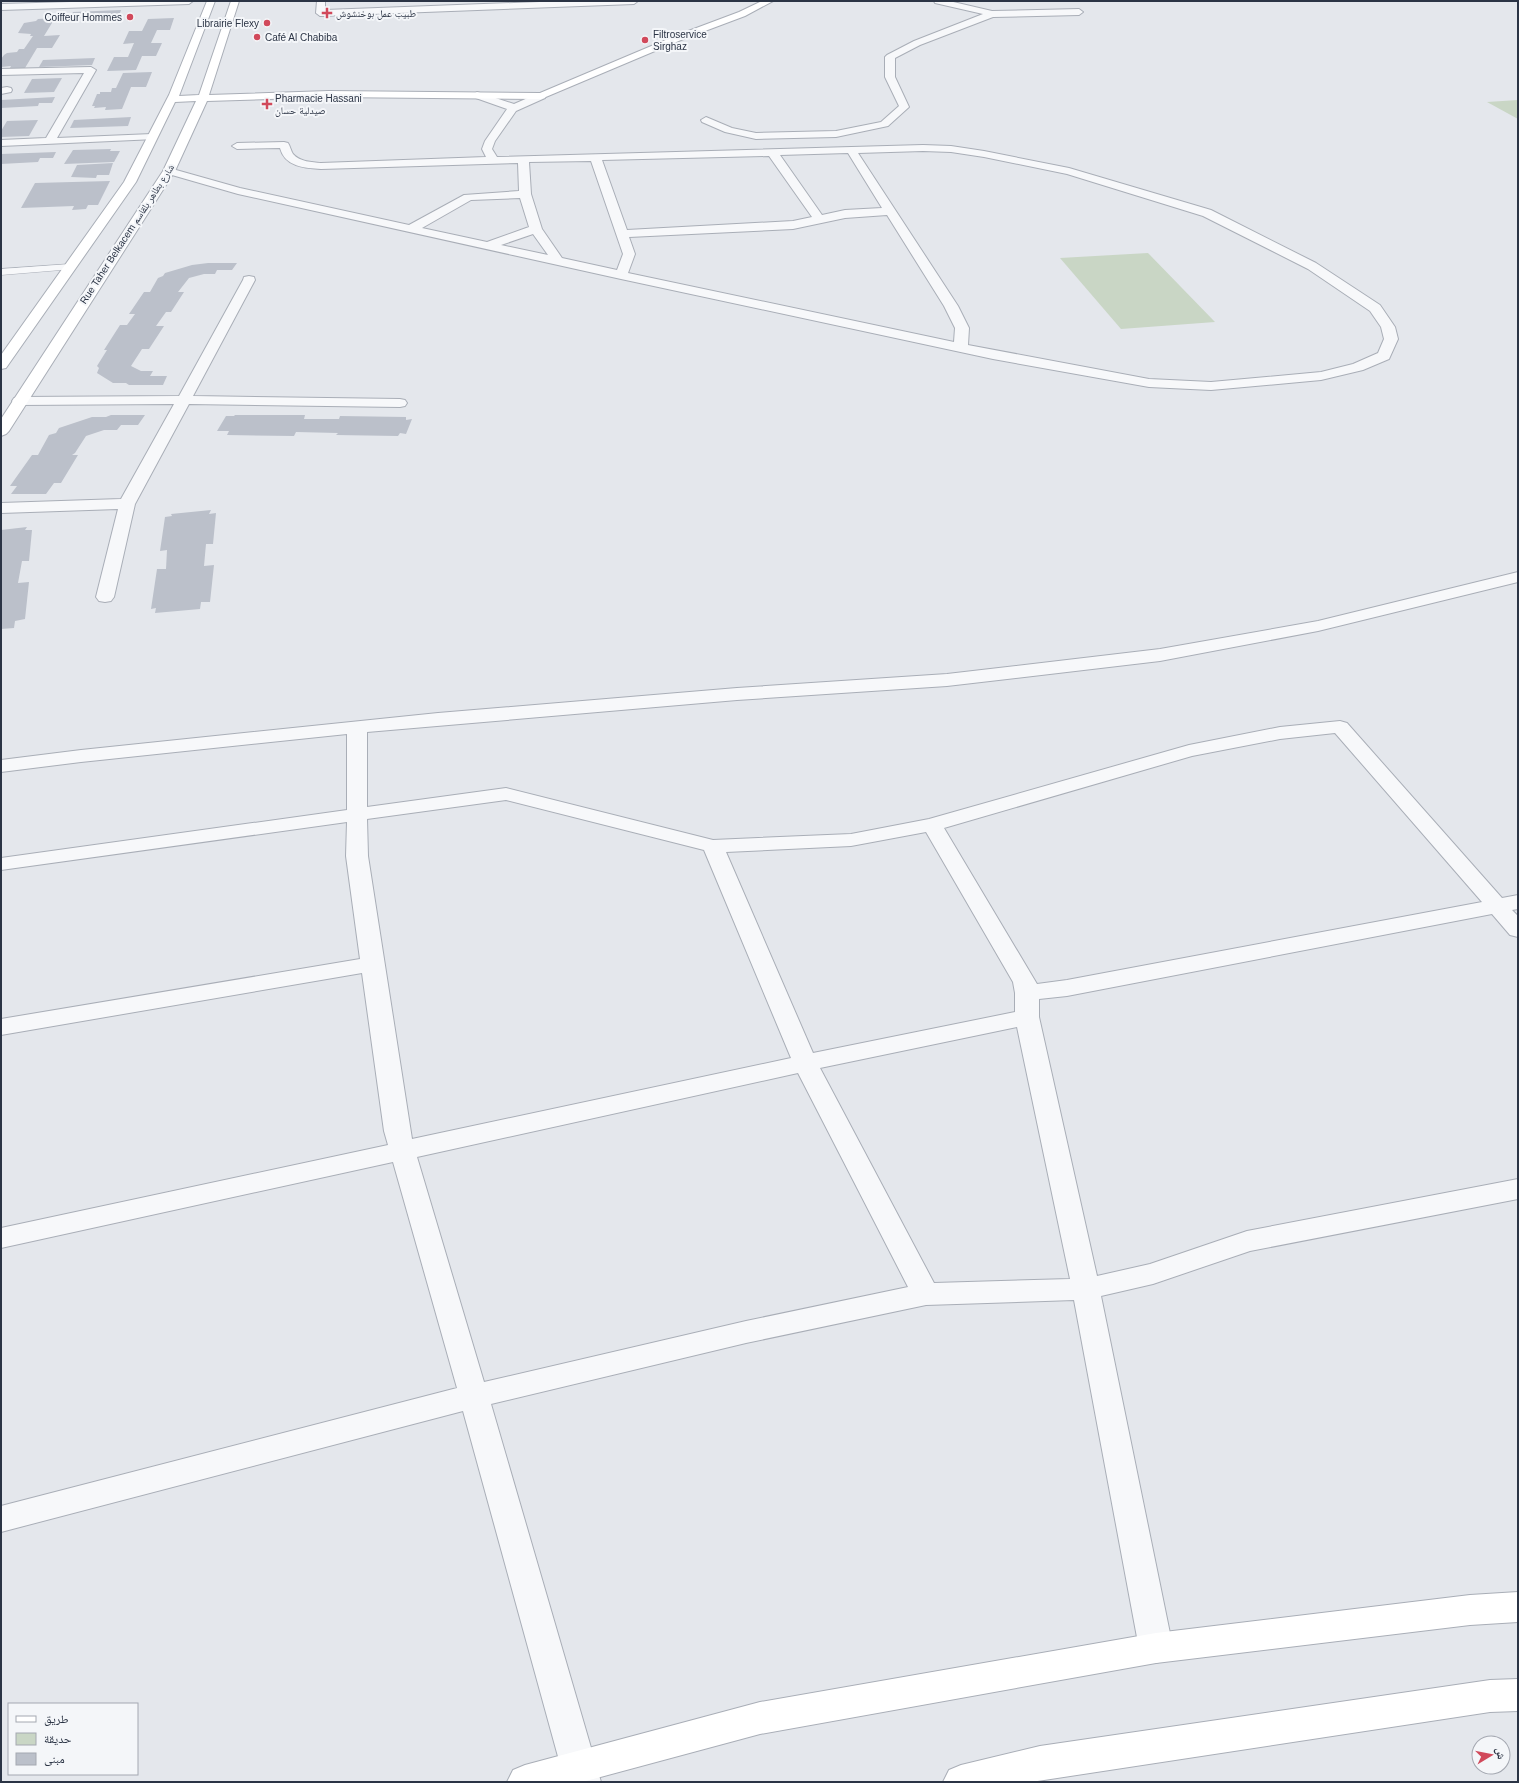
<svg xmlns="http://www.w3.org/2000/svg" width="1519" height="1783" viewBox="0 0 1519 1783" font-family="Arial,'Noto Naskh Arabic',sans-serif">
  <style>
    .green { fill: #c9d6c5 }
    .building { fill: #bbc0ca }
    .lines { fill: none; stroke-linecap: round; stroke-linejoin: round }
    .lane-casing { stroke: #a9aeb7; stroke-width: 1 }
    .street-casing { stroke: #a9aeb7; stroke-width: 2 }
    .secondary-casing { stroke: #a9aeb7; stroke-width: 2 }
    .lane { fill: #f7f8fa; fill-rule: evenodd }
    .street { fill: #f7f8fa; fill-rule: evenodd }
    .secondary { fill: #fff; fill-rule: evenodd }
    .poi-dot { fill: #d1495b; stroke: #f4f6f9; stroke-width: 1.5 }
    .labels { text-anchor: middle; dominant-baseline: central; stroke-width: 4; stroke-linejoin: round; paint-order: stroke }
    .far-poi-label { font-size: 10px; fill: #2b3445; stroke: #f4f6f9; text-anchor: start }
    .far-street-label { font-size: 10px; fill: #2b3445; stroke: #f4f6f9 }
  </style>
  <rect width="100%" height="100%" fill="#e4e7ec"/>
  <g class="green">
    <polygon points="1518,100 1518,119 1487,102"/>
    <polygon points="1148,253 1215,322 1121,329 1060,258"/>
  </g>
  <g class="building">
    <polygon points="121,10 119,16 70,18 73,12"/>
    <polygon points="55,18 44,36 60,35 52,48 37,48 25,68 10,68 11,66 1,67 1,59 4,55 7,53 17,52 19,49 24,49 33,36 30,36 31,34 18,33 24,23 36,21 38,19"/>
    <polygon points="174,18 170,30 157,30 151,43 162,43 156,56 142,56 136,70 107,71 114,57 128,57 134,43 123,44 129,31 142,31 148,19"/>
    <polygon points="95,58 92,65 39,67 43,60"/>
    <polygon points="152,72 146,87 131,87 122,109 105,110 106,107 94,108 95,106 92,106 97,94 100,94 100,92 111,92 112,88 116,88 123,73"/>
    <polygon points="62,78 54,92 24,93 32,79"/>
    <polygon points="55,97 52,103 39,103 38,106 1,108 1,100"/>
    <polygon points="131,117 128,126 70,128 74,120"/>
    <polygon points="38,120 29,136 1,137 1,131 7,121"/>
    <polygon points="111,149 110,151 120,151 114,162 64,164 73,150"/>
    <polygon points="56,152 53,158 40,158 38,162 1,164 1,154"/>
    <polygon points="113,163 109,175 97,175 96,178 71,177 77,165"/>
    <polygon points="110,181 98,205 88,205 86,209 72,210 74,206 21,208 35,183"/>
    <polygon points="208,263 237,263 232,270 217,270 215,274 204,274 189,278 178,292 184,292 171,312 166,312 156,326 164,326 149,349 142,349 131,366 141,371 153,371 150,376 167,376 163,385 129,385 126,383 113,383 97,373 99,368 97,366 107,350 104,350 120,325 127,325 135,314 129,314 144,292 150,292 158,278 163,276 165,273 192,265"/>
    <polygon points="111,415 145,415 138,425 121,425 117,430 104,430 86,436 75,453 72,455 78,455 61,483 54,483 46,494 11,494 17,486 10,486 32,455 38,455 49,435 56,433 59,428 92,417 106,417"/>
    <polygon points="235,415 305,415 304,419 339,419 340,416 406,417 406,420 412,419 406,434 400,433 398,436 336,435 338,433 296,432 294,436 227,435 229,431 217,431 226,416 234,416"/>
    <polygon points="211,510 209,514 216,513 213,544 206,544 204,566 214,565 210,602 201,602 200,609 155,613 156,608 151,609 157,569 166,569 167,550 160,551 165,517 172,516 171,514"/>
    <polygon points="27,527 25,530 32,530 29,561 22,561 18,583 29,582 25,619 15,621 14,628 1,629 1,530"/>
  </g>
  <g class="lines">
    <g class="lane-casing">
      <polygon id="lane" points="70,264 73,265 75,267 73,269 1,275 1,269"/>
    </g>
    <g class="street-casing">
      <g id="street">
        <polygon points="106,1 193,1 189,4 1,10 1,4"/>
        <polygon points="317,1 325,1 325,10 565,1 638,1 634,4 320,16 316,13"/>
        <polygon points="934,1 949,1 992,11 1079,9 1083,12 1079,15 993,17 920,45 895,58 895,77 909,107 888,126 836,137 756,139 725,132 702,122 701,120 706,117 732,128 756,133 836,131 881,122 899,106 885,77 885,57 887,55 914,41 983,14 935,3"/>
        <polygon points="91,67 96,70 57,138 152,134 156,135 157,137 156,139 1,146 1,140 46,138 84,73 1,75 1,69"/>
        <polygon points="7,87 11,88 12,90 11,92 1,94 1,88"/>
        <path d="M477,92L514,104L537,94L541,93L546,96L545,98L516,111L495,141L492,149L497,157L923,145L951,146L984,151L1069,168L1211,210L1316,263L1380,305L1395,327L1398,339L1389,359L1363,370L1321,380L1211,390L1149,387L993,359L621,279L238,194L165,173L163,171L169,168L240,188L409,225L464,195L519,191L518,163L321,169C305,168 285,167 280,148L237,149L232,146L237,143L284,142L288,143C290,146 291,151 293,154C300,162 312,162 321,163L486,157L482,149L485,141L507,109L473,97L472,95ZM923,151L951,152L984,157L1067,174L1203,216L1308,269L1370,311L1381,327L1384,339L1378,353L1353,364L1321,372L1211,382L1149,379L968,345L969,328L958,306L858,153ZM848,153L882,208L845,210L822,215L780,155ZM769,156L812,217L793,221L627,230L602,160ZM591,161L623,254L617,270L562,258L542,229L531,194L529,162ZM520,198L529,227L487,242L422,228L471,200ZM887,215L944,306L955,328L954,342L628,273L635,254L629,237L793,229L845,218ZM533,234L548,255L501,245Z"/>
        <polygon points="249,276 254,277 255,280 193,396 400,399 405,400 407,403 405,406 400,407 189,404 135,504 114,597 111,601 105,602 99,601 96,597 118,509 1,513 1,503 121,499 174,404 19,405 14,404 12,401 14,398 19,397 179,396 243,280 244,277"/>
        <path d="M1518,572V582L1318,631L1160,661L947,686L737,700L367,732V807L506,788L713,840L851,834L929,819L1189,745L1280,727L1340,721L1347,723L1502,898L1518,895V909L1512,910L1518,916V937L1510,935L1492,914L1067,996L1039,999V1017L1097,1276L1150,1264L1247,1231L1518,1179V1199L1250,1251L1153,1284L1101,1296L1173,1648L1168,1659L1156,1663L1144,1659L1139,1648L1074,1300L926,1305L746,1343L491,1404L601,1782H565L463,1411L1,1532V1506L457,1388L393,1162L1,1248V1228L388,1145L384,1131L362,973L1,1035V1019L360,959L346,856L347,822L1,870V858L347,810V734L81,762L1,772V760L81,750L438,713L737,688L947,674L1160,649L1318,621ZM1335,733L1482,902L1067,980L1037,984L944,828L1192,756L1280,739ZM506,800L704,850L791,1058L412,1139L368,856L367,819ZM926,832L1013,982L1015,993V1012L813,1053L726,852L851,846ZM1017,1027L1070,1279L934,1283L820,1068ZM798,1073L908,1287L746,1321L484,1382L417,1157Z"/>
      </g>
    </g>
    <g class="secondary-casing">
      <g id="secondary">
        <polygon points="207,1 215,1 179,96 199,95 231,1 239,1 209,95 329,91 540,93 675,36 739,12 762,1 773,1 745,16 681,40 541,99 329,97 207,101 175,171 9,431 6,434 1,436 1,419 163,171 196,101 175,102 136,182 6,368 1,369 1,355 124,182 169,95"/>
        <polygon points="1518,1592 1518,1622 1470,1625 1156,1663 760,1734 582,1782 507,1782 513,1770 525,1765 760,1702 1156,1633 1470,1595"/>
        <polygon points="1518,1679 1518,1711 1490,1712 1031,1782 943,1782 949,1770 961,1765 1040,1746 1490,1680"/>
      </g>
    </g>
    <use href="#lane" class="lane"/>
    <use href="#street" class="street"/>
    <use href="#secondary" class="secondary"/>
  </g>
  <g class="poi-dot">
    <path d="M325 7h4v4h4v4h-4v4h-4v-4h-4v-4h4z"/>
    <circle cx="130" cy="17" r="4"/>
    <circle cx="267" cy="23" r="4"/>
    <circle cx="257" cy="37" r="4"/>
    <circle cx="645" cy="40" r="4"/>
    <path d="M265 98h4v4h4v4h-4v4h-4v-4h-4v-4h4z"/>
  </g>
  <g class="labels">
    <g class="far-poi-label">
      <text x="336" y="13">طبيب عمل بوخنشوش</text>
      <text x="122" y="17" text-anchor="end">Coiffeur Hommes</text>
      <text x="259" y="23" text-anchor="end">Librairie Flexy</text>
      <text x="653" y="34">Filtroservice<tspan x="653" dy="12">Sirghaz</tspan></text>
      <text x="265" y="37">Café Al Chabiba</text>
      <text x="275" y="98">Pharmacie Hassani<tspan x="275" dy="12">صيدلية حسان</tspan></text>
    </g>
    <g class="far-street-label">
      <text transform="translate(127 234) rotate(-57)">Rue Taher Belkacem شارع بطاهر بلقاسم</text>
    </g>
  </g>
  <rect width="1519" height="1783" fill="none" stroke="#2b3445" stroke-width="4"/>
  <rect x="8" y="1703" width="130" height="72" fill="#f4f6f9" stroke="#a4a8b1"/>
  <rect x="16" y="1716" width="20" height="6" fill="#ffffff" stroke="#a4a8b1"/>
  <text x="44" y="1723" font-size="12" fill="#2b3445">طريق</text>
  <rect x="16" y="1733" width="20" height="12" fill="#c9d6c5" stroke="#a4a8b1"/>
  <text x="44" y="1743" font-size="12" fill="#2b3445">حديقة</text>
  <rect x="16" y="1753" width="20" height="12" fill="#bbc0ca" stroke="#a4a8b1"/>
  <text x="44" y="1763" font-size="12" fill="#2b3445">مبنى</text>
  <g transform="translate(1491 1755) rotate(80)"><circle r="19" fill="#f4f6f9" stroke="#a4a8b1"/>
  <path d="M0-3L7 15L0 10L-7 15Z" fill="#d1495b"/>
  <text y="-6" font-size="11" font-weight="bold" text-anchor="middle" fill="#2b3445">ش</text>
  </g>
</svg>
